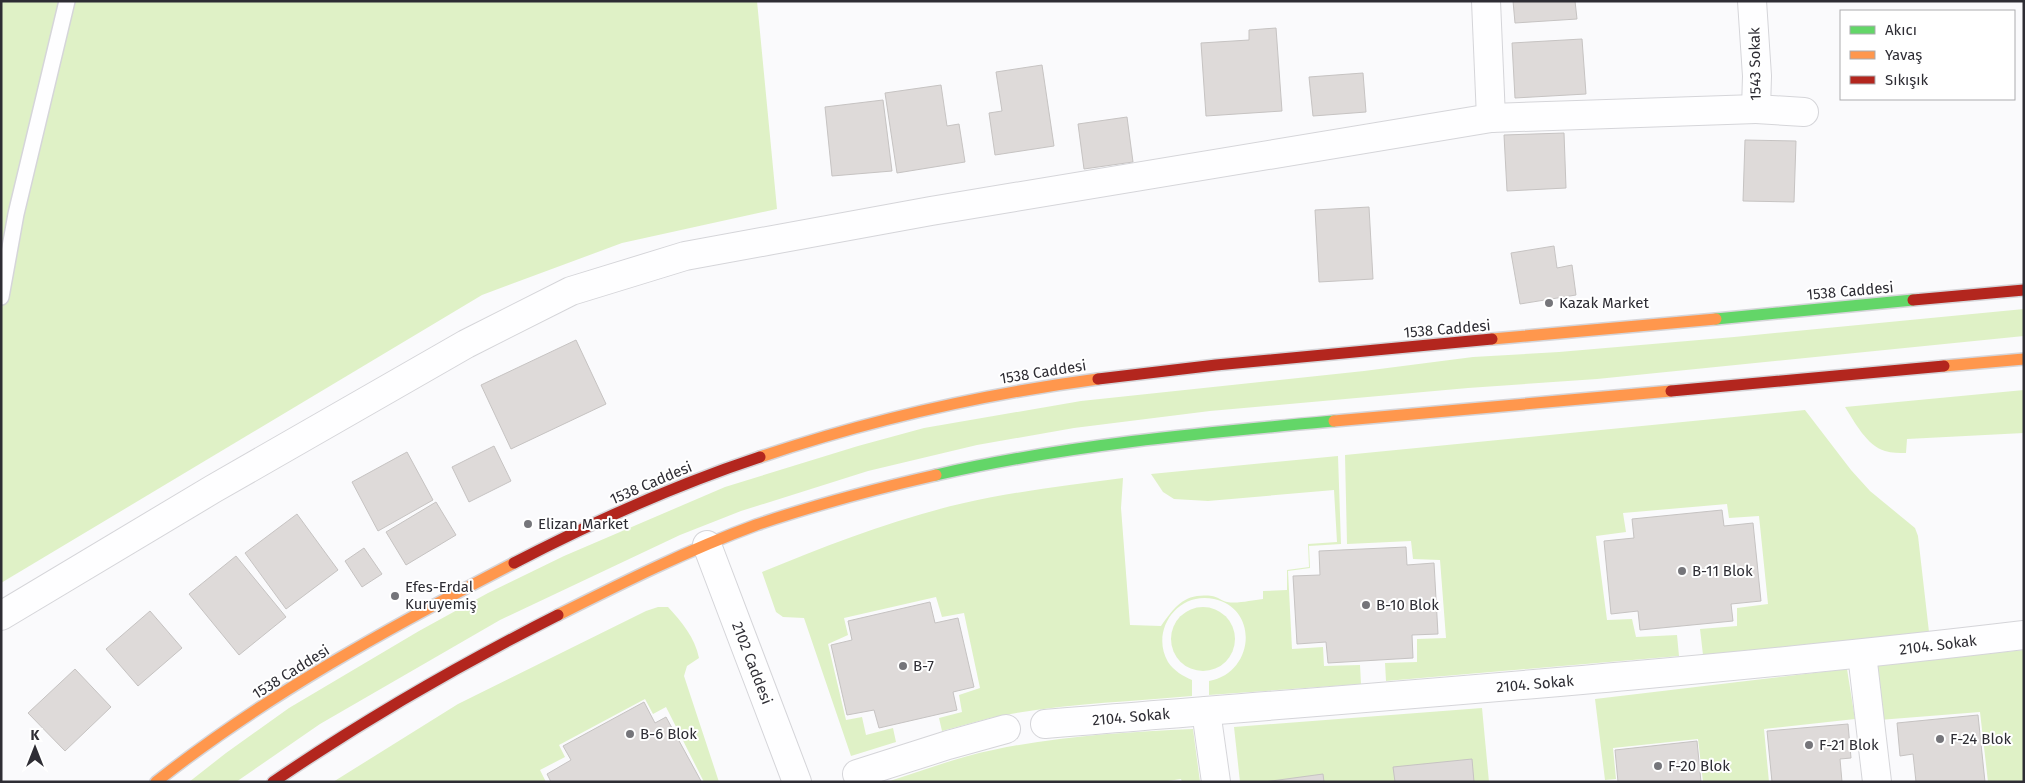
<svg xmlns="http://www.w3.org/2000/svg" width="2025" height="783" viewBox="0 0 2025 783" font-family="'Fira Sans',sans-serif">
  <style>
    .green { fill: #dff1c6 }
    .building { fill: #dedad9; stroke: #c6c3c2 }
    .lines { fill: none; stroke-linecap: round; stroke-linejoin: round }
    .lane-casing { stroke: #d5d5d9; stroke-width: 18 }
    .street-casing { stroke: #d5d5d9; stroke-width: 30 }
    .fast-casing { stroke: #d5d5d9; stroke-width: 14 }
    .slow-casing { stroke: #d5d5d9; stroke-width: 14 }
    .jam-casing { stroke: #d5d5d9; stroke-width: 14 }
    .lane { stroke: #fefeff; stroke-width: 15 }
    .street { stroke: #fefeff; stroke-width: 28 }
    .fast { stroke: #63d668; stroke-width: 11 }
    .slow { stroke: #ff974d; stroke-width: 11 }
    .jam { stroke: #b3261e; stroke-width: 11 }
    .poi-dot { fill: #75757a; stroke: #fff; stroke-width: 2 }
    .labels { text-anchor: middle; dominant-baseline: central; stroke-width: 4; stroke-linejoin: round; paint-order: stroke }
    .street-label { font-size: 15px; fill: #2e2d34; stroke: #fff }
    .poi-label { font-size: 15px; fill: #2e2d34; stroke: #fff; text-anchor: start }
  </style>
  <rect width="100%" height="100%" fill="#fafafc"/>
  <g class="green">
    <polygon points="1,1 757,1 777,209 622,243 482,295 1,583"/>
    <polygon points="2024,309 2024,336 1597,379 1468,388 1210,411 1074,428 977,445 868,471 741,511 680,535 500,620 320,724 236,782 189,782 226,753 289,708 419,631 488,593 564,556 725,487 858,446 924,428 1081,401 1364,371 1473,357 1559,352 1734,337"/>
    <path d="M2024,390V433L1907,439L1906,453C1899,453 1892,453 1885,451C1867,446 1854,421 1845,407Z"/>
    <polygon points="1805,410 1851,470 1870,491 1915,528 1918,536 1929,632 1703,655 1700,629 1737,626 1737,608 1768,604 1759,516 1729,518 1727,504 1623,513 1626,532 1596,536 1607,620 1632,619 1636,637 1677,635 1679,656 1386,681 1385,663 1417,662 1417,639 1446,638 1440,560 1413,559 1411,541 1347,544 1345,455"/>
    <path d="M1338,456L1341,544L1309,546L1310,568L1288,571L1292,649L1323,647L1324,666L1360,665L1361,684L1209,695V681C1254,673 1260,609 1214,599C1177,591 1150,631 1168,662C1174,671 1183,676 1192,680V696C1127,702 1054,704 990,718C974,722 958,727 942,731L939,718L962,712L959,695L980,688L964,613L942,617L936,597L844,618L848,635L828,644L846,720L862,717L866,735L893,728L896,742L851,756L804,618L783,617L776,612L762,572C828,545 894,519 964,503C1017,491 1070,485 1123,478L1121,508L1130,625L1161,626C1176,605 1185,593 1212,596C1218,597 1222,601 1227,602C1238,604 1252,600 1263,599V591L1287,590V570L1309,567L1308,544L1337,542L1334,490L1208,501L1174,499L1163,492L1151,474Z"/>
    <path d="M658,607H668C682,622 695,638 699,658L687,666L684,676L719,782H704L666,707L653,714L645,699L559,745L565,757L540,770L546,782H333L458,704L646,611Z"/>
    <circle cx="1203" cy="639" r="32"/>
    <polygon points="2024,650 2024,782 1988,782 1980,712 1879,720 1874,667 1878,665"/>
    <polygon points="1847,669 1855,719 1764,729 1769,782 1703,782 1698,739 1613,748 1616,779 1605,780 1595,699"/>
    <polygon points="1482,708 1489,782 1240,782 1234,727"/>
    <path d="M1193,729L1200,782H1182L1181,779L1161,782H887C922,771 957,757 993,750C1058,736 1126,732 1193,729Z"/>
  </g>
  <g class="building">
    <polygon points="1513,1 1575,1 1577,19 1515,23"/>
    <polygon points="1276,28 1282,111 1206,116 1201,43 1249,40 1249,30"/>
    <polygon points="1582,39 1586,94 1515,98 1512,43"/>
    <polygon points="1042,65 1054,146 995,155 989,113 1002,111 996,72"/>
    <polygon points="1363,73 1366,112 1313,116 1309,77"/>
    <polygon points="941,85 947,126 959,124 965,162 897,173 885,93"/>
    <polygon points="883,100 892,171 832,176 825,107"/>
    <polygon points="1127,117 1133,162 1084,169 1078,124"/>
    <polygon points="1564,133 1566,188 1507,191 1504,135"/>
    <polygon points="1745,140 1796,141 1794,202 1743,201"/>
    <polygon points="1369,207 1373,279 1319,282 1315,210"/>
    <polygon points="1554,246 1557,268 1572,265 1576,295 1520,304 1511,253"/>
    <polygon points="576,340 606,404 511,449 481,385"/>
    <polygon points="494,446 511,481 469,502 452,467"/>
    <polygon points="407,452 433,500 378,531 352,482"/>
    <polygon points="436,502 456,535 406,565 386,532"/>
    <polygon points="1722,510 1724,526 1753,523 1761,601 1731,604 1733,621 1640,630 1638,611 1611,614 1604,541 1634,538 1632,519"/>
    <polygon points="297,514 338,570 286,609 245,553"/>
    <polygon points="1406,547 1407,565 1434,563 1438,634 1412,635 1413,658 1328,663 1326,642 1297,644 1293,576 1320,575 1319,551"/>
    <polygon points="364,548 382,574 362,587 345,561"/>
    <polygon points="236,556 286,617 239,655 189,594"/>
    <polygon points="930,602 935,623 958,618 974,687 953,692 957,710 879,728 874,710 847,715 831,645 852,640 848,621"/>
    <polygon points="150,611 182,648 138,686 106,649"/>
    <polygon points="75,669 111,707 65,751 28,713"/>
    <polygon points="644,702 655,723 666,717 701,781 551,782 547,774 571,760 563,746"/>
    <polygon points="1978,715 1985,782 1916,782 1913,754 1900,756 1897,723"/>
    <polygon points="1848,724 1851,758 1840,759 1842,782 1772,782 1767,731"/>
    <polygon points="1697,741 1701,782 1618,782 1615,750"/>
    <polygon points="1472,759 1474,782 1395,782 1393,767"/>
    <polygon points="1323,774 1324,782 1264,782"/>
  </g>
  <g class="lines">
    <g class="lane-casing">
      <polyline id="lane" points="1,297 16,214 67,1"/>
    </g>
    <g class="street-casing">
      <g id="street">
        <polyline points="1486,1 1491,118"/>
        <polyline points="1752,1 1757,76 1756,109 1804,112"/>
        <polyline points="707,545 797,782"/>
        <polyline points="1,616 213,489 466,344 571,291 685,256 931,211 1491,118 1756,109"/>
        <polyline points="1862,654 1877,782"/>
        <polyline points="1206,711 1216,782"/>
        <path d="M1045,724C1372,697 1699,674 2024,635"/>
        <polyline points="857,774 948,745 1006,729"/>
      </g>
    </g>
    <g class="fast-casing">
      <g id="fast">
        <polyline points="1716,319 1913,300"/>
        <path d="M936,475C1066,445 1201,433 1334,421"/>
      </g>
    </g>
    <g class="slow-casing">
      <g id="slow">
        <polyline points="1492,339 1716,319"/>
        <polyline points="1944,366 2024,359"/>
        <polyline points="1334,421 1671,391"/>
        <path d="M760,457C870,420 983,394 1098,379"/>
        <path d="M558,615C622,583 688,550 756,525C814,505 875,489 936,475"/>
        <path d="M156,782C266,695 390,627 514,563"/>
      </g>
    </g>
    <g class="jam-casing">
      <g id="jam">
        <polyline points="1913,300 2024,290"/>
        <polyline points="1098,379 1216,365 1492,339"/>
        <polyline points="1671,391 1944,366"/>
        <path d="M514,563C593,522 675,485 760,457"/>
        <path d="M273,782C364,720 459,665 558,615"/>
      </g>
    </g>
    <use href="#lane" class="lane"/>
    <use href="#street" class="street"/>
    <use href="#fast" class="fast"/>
    <use href="#slow" class="slow"/>
    <use href="#jam" class="jam"/>
  </g>
  <g class="poi-dot">
    <circle cx="1549" cy="303" r="5"/>
    <circle cx="528" cy="524" r="5"/>
    <circle cx="1682" cy="571" r="5"/>
    <circle cx="395" cy="596" r="5"/>
    <circle cx="1366" cy="605" r="5"/>
    <circle cx="903" cy="666" r="5"/>
    <circle cx="630" cy="734" r="5"/>
    <circle cx="1940" cy="739" r="5"/>
    <circle cx="1809" cy="745" r="5"/>
    <circle cx="1658" cy="766" r="5"/>
  </g>
  <g class="labels">
    <g class="street-label">
      <text transform="translate(1755 64) rotate(-91)">1543 Sokak</text>
      <text transform="translate(1850 291) rotate(-5)">1538 Caddesi</text>
      <text transform="translate(1447 329) rotate(-5)">1538 Caddesi</text>
      <text transform="translate(1043 372) rotate(-9)">1538 Caddesi</text>
      <text transform="translate(651 483) rotate(-23)">1538 Caddesi</text>
      <text transform="translate(1938 645) rotate(-7)">2104. Sokak</text>
      <text transform="translate(752 663) rotate(69)">2102 Caddesi</text>
      <text transform="translate(291 672) rotate(-32)">1538 Caddesi</text>
      <text transform="translate(1535 684) rotate(-5)">2104. Sokak</text>
      <text transform="translate(1131 717) rotate(-5)">2104. Sokak</text>
    </g>
    <g class="poi-label">
      <text x="1559" y="303">Kazak Market</text>
      <text x="538" y="524">Elizan Market</text>
      <text x="1692" y="571">B-11 Blok</text>
      <text x="405" y="587">Efes-Erdal<tspan x="405" dy="17">Kuruyemiş</tspan></text>
      <text x="1376" y="605">B-10 Blok</text>
      <text x="913" y="666">B-7</text>
      <text x="640" y="734">B-6 Blok</text>
      <text x="1950" y="739">F-24 Blok</text>
      <text x="1819" y="745">F-21 Blok</text>
      <text x="1668" y="766">F-20 Blok</text>
    </g>
  </g>
  <rect width="2025" height="783" fill="none" stroke="#2e2d34" stroke-width="5"/>
  <rect x="1840" y="10" width="175" height="90" fill="#ffffff" stroke="#ababae"/>
  <rect x="1850" y="26" width="25" height="8" fill="#63d668" stroke="#ababae"/>
  <text x="1885" y="35" font-size="15" fill="#2e2d34">Akıcı</text>
  <rect x="1850" y="51" width="25" height="8" fill="#ff974d" stroke="#ababae"/>
  <text x="1885" y="60" font-size="15" fill="#2e2d34">Yavaş</text>
  <rect x="1850" y="76" width="25" height="8" fill="#b3261e" stroke="#ababae"/>
  <text x="1885" y="85" font-size="15" fill="#2e2d34">Sıkışık</text>
  <g transform="translate(35 748)" stroke="#ffffff" stroke-width="4" paint-order="stroke">
  <path d="M0-4L9 19L0 12L-9 19Z" fill="#2e2d34"/>
  <text y="-8" font-size="14" font-weight="bold" text-anchor="middle" fill="#2e2d34">K</text>
  </g>
</svg>
